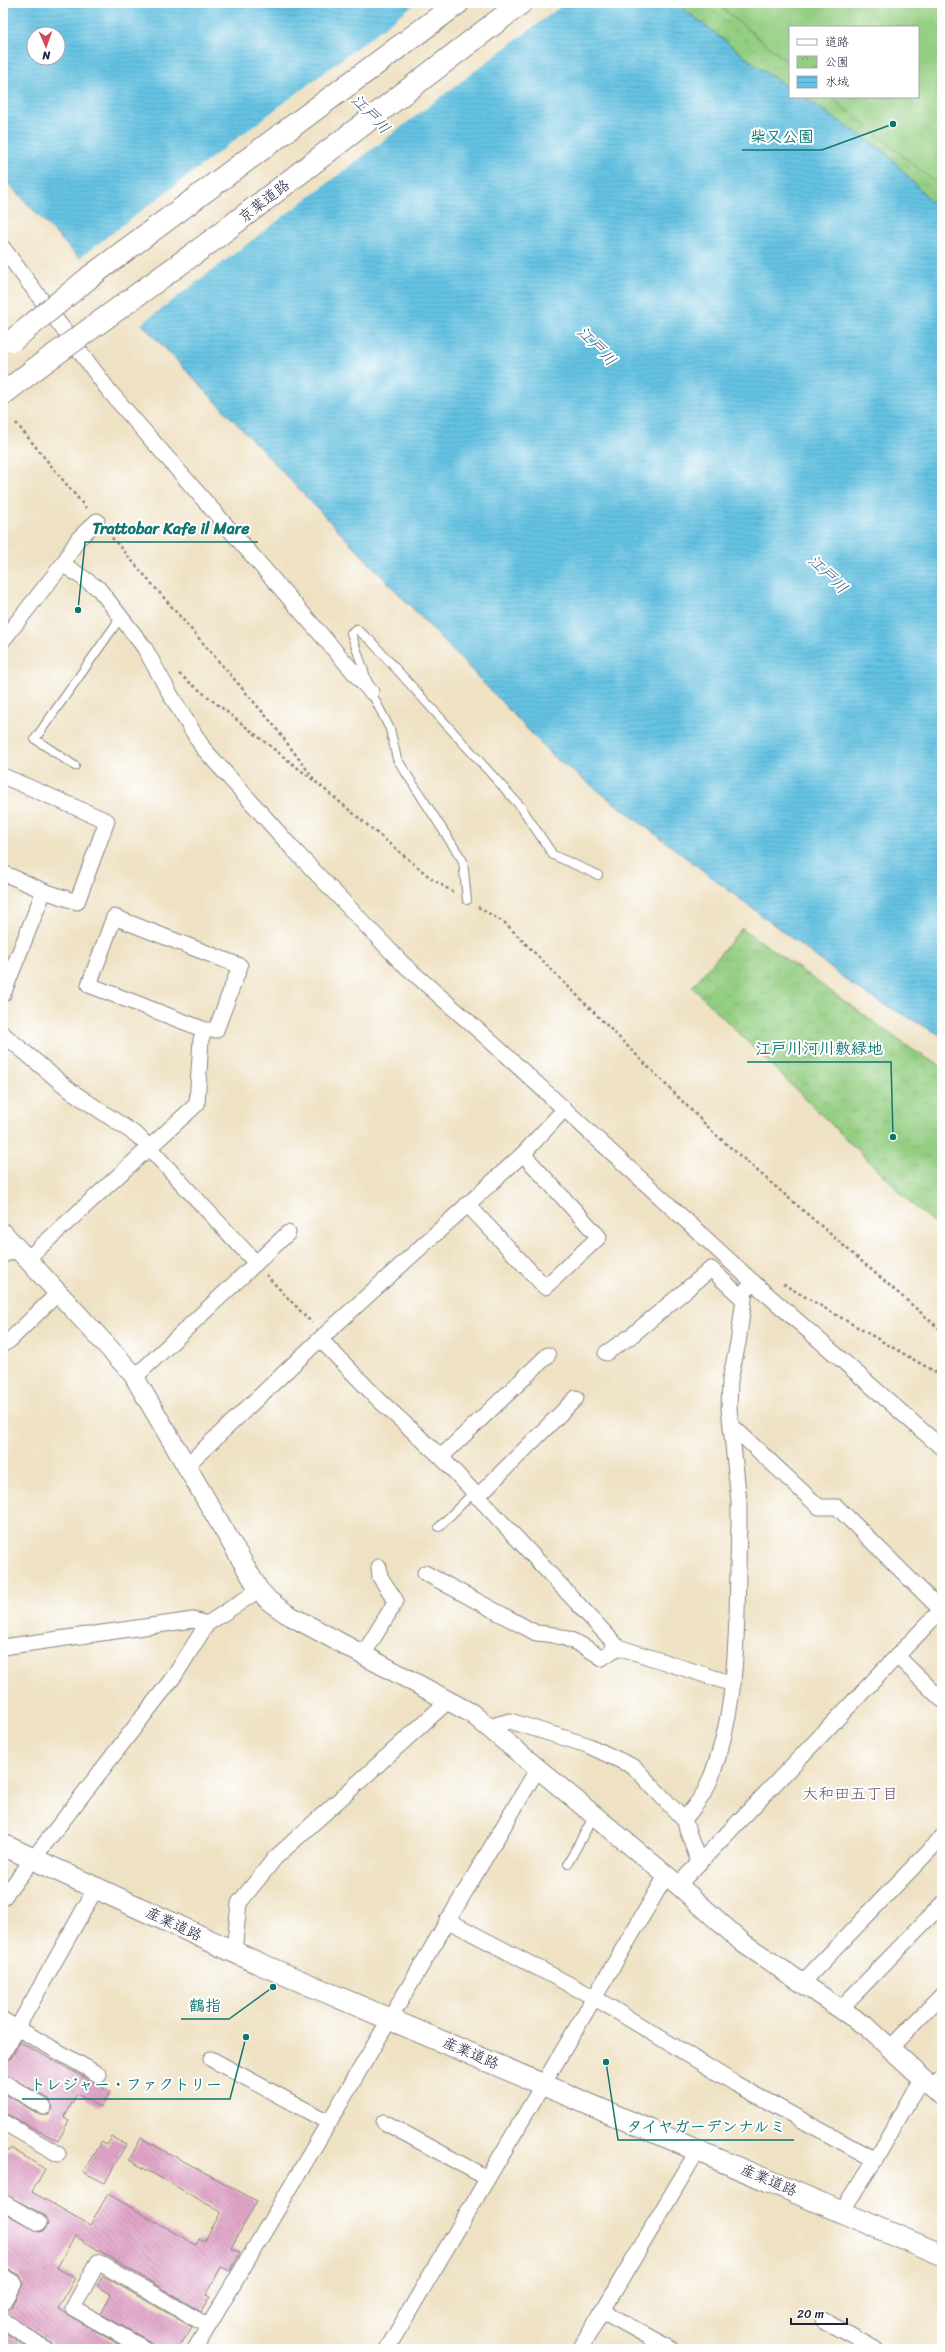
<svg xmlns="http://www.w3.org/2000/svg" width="945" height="2352" viewBox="0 0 945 2352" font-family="Sriracha,'Klee One',sans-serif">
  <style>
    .park { fill: url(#park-crowns); stroke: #5b785e }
    .pitch { fill: #94ce82; stroke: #5b785e }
    .water { fill: url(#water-rules); stroke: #44728f; fill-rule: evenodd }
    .pier { fill: #efe2c4 }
    .building { fill: url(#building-back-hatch) }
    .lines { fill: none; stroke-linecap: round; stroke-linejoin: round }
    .service-casing { stroke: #888280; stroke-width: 10 }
    .minor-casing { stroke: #888280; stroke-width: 17 }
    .tertiary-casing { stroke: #888280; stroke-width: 21 }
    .secondary-casing { stroke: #888280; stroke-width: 23 }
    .motorway-casing { stroke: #888280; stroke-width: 24 }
    .path { stroke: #888280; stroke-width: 2.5; stroke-dasharray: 3 3; stroke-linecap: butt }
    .service { stroke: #fff; stroke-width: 8 }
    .minor { stroke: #fff; stroke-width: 15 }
    .tertiary { stroke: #fff; stroke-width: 19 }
    .secondary { stroke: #fff; stroke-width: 21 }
    .motorway { stroke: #fff; stroke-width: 22 }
    .motorway-bridge-casing { stroke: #888280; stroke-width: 24; stroke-linecap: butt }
    .motorway-bridge { stroke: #fff; stroke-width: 22 }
    .labels { text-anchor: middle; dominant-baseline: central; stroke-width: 4; stroke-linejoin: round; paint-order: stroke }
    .street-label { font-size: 15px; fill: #22223b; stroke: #fff }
    .water-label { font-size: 16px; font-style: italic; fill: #395a76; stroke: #fff }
    .neighbourhood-label { font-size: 16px; fill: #65506c; stroke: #fff }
    .leader { fill: none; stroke: #0f766e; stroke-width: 1.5 }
    .callout-dot { fill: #0f766e; stroke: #fff; stroke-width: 1.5 }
    .callout-label { font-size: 16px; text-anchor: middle; font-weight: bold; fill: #0f766e; stroke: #fff; stroke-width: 4; stroke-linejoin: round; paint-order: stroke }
  </style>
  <defs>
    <pattern id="park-crowns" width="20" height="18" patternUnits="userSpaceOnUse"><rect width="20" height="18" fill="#94ce82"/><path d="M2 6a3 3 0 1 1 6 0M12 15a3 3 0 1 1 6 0" fill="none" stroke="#7fb171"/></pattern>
    <pattern id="water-rules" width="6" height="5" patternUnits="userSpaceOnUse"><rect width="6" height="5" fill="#65c3e3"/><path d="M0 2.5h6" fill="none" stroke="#57a7c4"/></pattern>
    <pattern id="building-back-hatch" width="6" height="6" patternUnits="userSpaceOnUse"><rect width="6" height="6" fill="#e1a5c8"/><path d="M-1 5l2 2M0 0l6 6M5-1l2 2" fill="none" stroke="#b686a4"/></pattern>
  </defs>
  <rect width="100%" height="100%" fill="#fff"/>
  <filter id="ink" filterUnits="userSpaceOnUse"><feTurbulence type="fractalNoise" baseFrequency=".025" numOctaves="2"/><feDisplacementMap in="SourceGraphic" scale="8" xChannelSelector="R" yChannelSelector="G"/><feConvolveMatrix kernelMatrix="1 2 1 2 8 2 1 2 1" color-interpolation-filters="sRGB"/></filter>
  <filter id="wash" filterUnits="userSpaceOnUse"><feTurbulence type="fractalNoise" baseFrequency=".012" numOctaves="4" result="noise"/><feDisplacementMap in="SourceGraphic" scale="16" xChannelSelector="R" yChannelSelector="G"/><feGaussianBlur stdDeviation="0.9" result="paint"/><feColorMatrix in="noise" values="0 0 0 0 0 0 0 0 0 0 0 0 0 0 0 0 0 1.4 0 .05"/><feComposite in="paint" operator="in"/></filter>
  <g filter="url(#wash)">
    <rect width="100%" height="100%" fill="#efe2c4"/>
    <g class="park">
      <polygon points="676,3 942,3 942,213 885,152 803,97 918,97 918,27 790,27 790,89 762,70"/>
      <polygon points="742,928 913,1050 942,1067 942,1230 915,1207 692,987"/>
    </g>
    <polygon class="pitch" points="716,3 942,3 942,188 831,97 918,97 918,27 790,27 790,64"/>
    <path class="water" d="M3,3H676L762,70L790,89V97H803L885,152L942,213V1036L862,992L554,757L3,178ZM34,34H58V58H34Z"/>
    <polygon class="pier" points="416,3 565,3 140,325 78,259"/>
    <g id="blocks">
      <g class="building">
        <polygon points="20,2042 110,2092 101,2107 77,2094 64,2118 69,2121 58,2141 3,2112 3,2093 40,2115 49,2115 53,2108 49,2099 3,2073 3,2062 11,2058"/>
        <polygon points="112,2137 126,2144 105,2183 83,2172 101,2142 107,2145"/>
        <polygon points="141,2138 257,2201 231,2248 240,2253 230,2271 221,2267 206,2295 210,2297 201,2312 75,2236 57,2268 75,2278 58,2309 127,2349 54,2349 50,2342 3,2311 11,2307 23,2283 19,2275 3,2267 3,2212 39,2232 44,2231 48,2223 44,2215 3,2193 3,2148 9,2151 11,2148 45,2169 32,2192 90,2225 108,2194 196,2245 199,2239 204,2242 221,2212 129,2160"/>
        <polygon points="103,2276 192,2327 178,2349 154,2349 149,2341 101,2314 111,2295 97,2286"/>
        <polygon points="3,2331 29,2349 3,2349"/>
      </g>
    </g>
  </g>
  <g filter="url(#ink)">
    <use href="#blocks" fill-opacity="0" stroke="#888280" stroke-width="1"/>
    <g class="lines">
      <g class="service-casing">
        <g id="service">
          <polyline points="75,766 35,739 121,617"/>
          <polyline points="467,900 463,861 397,759 390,729 371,692 351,633 356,629 370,640 521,807 553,855 598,875"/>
          <polyline points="439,1527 473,1493"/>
          <polyline points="568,1863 594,1816"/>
        </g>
      </g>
      <g class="minor-casing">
        <g id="minor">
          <polyline points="3,248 110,392 371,692"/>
          <polyline points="63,564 78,539 97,521"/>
          <polyline points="3,640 63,564 99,589 144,647 170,694 203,748 293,849 401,962 487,1038 754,1283 942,1448"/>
          <polyline points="3,776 107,821 77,902 44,891"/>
          <polyline points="3,873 44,891 3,994"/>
          <polyline points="3,1034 71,1091 138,1136 256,1263"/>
          <polyline points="467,1204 545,1287 599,1237 523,1154"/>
          <polyline points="3,1255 18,1249"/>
          <polyline points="27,1259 197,1104 201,1039 205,1030 216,1030 240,966 114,917 89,985 205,1030"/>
          <polyline points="320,1339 379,1400 441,1457 618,1647 733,1684"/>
          <polyline points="3,1344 9,1341 59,1292"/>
          <polyline points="606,1353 631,1336 711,1269 743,1299"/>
          <polyline points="135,1377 288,1233"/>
          <polyline points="731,1425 819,1507 837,1507 941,1610"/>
          <polyline points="441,1457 548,1355"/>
          <polyline points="187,1465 320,1339 523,1154 558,1116"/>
          <polyline points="477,1497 576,1398"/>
          <path d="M425,1573L536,1633C562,1634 581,1643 602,1658L618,1647"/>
          <polyline points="3,1647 193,1620 207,1624"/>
          <polyline points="363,1655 396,1601 380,1577 379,1567"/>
          <polyline points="897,1656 942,1700"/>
          <polyline points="489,1727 510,1721 587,1745 634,1767 684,1820 699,1863"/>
          <path d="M684,1820C691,1810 702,1799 707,1787C742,1707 736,1612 739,1525V1501L729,1408L730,1380L738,1343L745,1291L754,1283"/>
          <polyline points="678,1885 942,1609"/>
          <polyline points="3,1898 175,1675 207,1624 259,1590"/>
          <polyline points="447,1920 595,1998 736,2084 875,2160"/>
          <polyline points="234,1952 239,1903 275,1858 448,1701"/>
          <polyline points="803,1982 942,1837"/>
          <polyline points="841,2008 942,1904"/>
          <polyline points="3,2020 99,2075"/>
          <polyline points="890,2048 942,1995"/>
          <polyline points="3,2053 96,1888"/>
          <polyline points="211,2059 328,2122"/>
          <polyline points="3,2082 44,2107"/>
          <polyline points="932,2088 942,2078"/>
          <polyline points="3,2122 58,2154"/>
          <polyline points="384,2122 487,2178"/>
          <polyline points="3,2202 39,2223"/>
          <polyline points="842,2211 875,2160 922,2077"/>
          <polyline points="3,2276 14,2283 3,2302"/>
          <polyline points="602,2311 671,2349"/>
          <polyline points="3,2320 45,2349"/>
          <polyline points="823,2320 875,2349"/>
          <polyline points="145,2349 73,2308 98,2262 208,2326"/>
          <polyline points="195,2349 538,1768"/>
          <polyline points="387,2349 666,1876"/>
          <polyline points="580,2349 698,2150"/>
        </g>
      </g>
      <g class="tertiary-casing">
        <polyline id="tertiary" points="3,1233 132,1373 259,1590 269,1601 287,1614 471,1713 678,1885 743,1943 867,2027 942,2096"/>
      </g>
      <g class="secondary-casing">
        <polyline id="secondary" points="3,1845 258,1963 942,2255"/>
      </g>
      <g class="motorway-casing">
        <g id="motorway">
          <polyline points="210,242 521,3"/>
          <polyline points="91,276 458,3"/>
          <polyline points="3,394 35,369"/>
        </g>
      </g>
      <g class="path">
        <polyline points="16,423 86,508"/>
        <polyline points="108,533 272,723 317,783 432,879 453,892"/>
        <polyline points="179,674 313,780"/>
        <polyline points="478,907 505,923 715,1134 942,1331"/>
        <polyline points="266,1275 312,1323"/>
        <polyline points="783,1284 942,1376"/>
      </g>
      <use href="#service" class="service"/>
      <use href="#minor" class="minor"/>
      <use href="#tertiary" class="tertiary"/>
      <use href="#secondary" class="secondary"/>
      <use href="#motorway" class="motorway"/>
      <g class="motorway-bridge-casing">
        <g id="motorway-bridge">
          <polyline points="13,340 91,276"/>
          <polyline points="35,369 210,242"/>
        </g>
      </g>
      <use href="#motorway-bridge" class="motorway-bridge"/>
    </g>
  </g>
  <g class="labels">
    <g class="street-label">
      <text transform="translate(264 201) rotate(-38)">京葉道路</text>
      <text transform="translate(174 1924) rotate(25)">産業道路</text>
      <text transform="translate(471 2053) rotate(23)">産業道路</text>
      <text transform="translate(769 2180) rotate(23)">産業道路</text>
    </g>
    <g class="water-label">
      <text transform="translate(371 114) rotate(46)">江戸川</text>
      <text transform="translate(597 346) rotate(46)">江戸川</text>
      <text transform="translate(828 574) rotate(44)">江戸川</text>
    </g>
    <g class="neighbourhood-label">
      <text x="850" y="1793">大和田五丁目</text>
    </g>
  </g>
  <path class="leader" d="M893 124L822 150H742M78 610L85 542H258M893 1137L891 1062H747M273 1987L229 2019H181M246 2037L230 2099H22M606 2062L618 2140H794"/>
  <g class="callout-dot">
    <circle cx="893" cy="124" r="4"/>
    <circle cx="78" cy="610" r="4"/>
    <circle cx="893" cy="1137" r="4"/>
    <circle cx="273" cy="1987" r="4"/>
    <circle cx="246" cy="2037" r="4"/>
    <circle cx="606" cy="2062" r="4"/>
  </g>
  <g class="callout-label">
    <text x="782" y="142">柴又公園</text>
    <text x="171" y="534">Trattobar Kafe il Mare</text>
    <text x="819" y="1054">江戸川河川敷緑地</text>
    <text x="205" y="2011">鶴指</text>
    <text x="126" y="2090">トレジャー・ファクトリー</text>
    <text x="706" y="2132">タイヤガーデンナルミ</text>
  </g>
  <rect width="945" height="2352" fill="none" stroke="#fff" stroke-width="16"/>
  <rect x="789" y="26" width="130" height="72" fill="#ffffff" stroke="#a7a7b1"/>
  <rect x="797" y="39" width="20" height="6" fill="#ffffff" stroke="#a7a7b1"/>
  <text x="825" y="46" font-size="12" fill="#22223b">道路</text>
  <rect x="797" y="56" width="20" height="12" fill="url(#park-crowns)" stroke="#a7a7b1"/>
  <text x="825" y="66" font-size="12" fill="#22223b">公園</text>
  <rect x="797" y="76" width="20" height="12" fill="url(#water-rules)" stroke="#a7a7b1"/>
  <text x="825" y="86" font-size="12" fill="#22223b">水域</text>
  <g transform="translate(46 46) rotate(178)"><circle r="19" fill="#ffffff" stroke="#a7a7b1"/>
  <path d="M0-3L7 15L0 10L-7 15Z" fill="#d1495b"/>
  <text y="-6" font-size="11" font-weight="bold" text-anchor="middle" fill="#22223b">N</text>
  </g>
  <path d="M791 2318v6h56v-6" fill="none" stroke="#22223b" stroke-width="2"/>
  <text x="797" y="2318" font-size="12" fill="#22223b" stroke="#ffffff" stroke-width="3" paint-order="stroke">20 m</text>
</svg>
